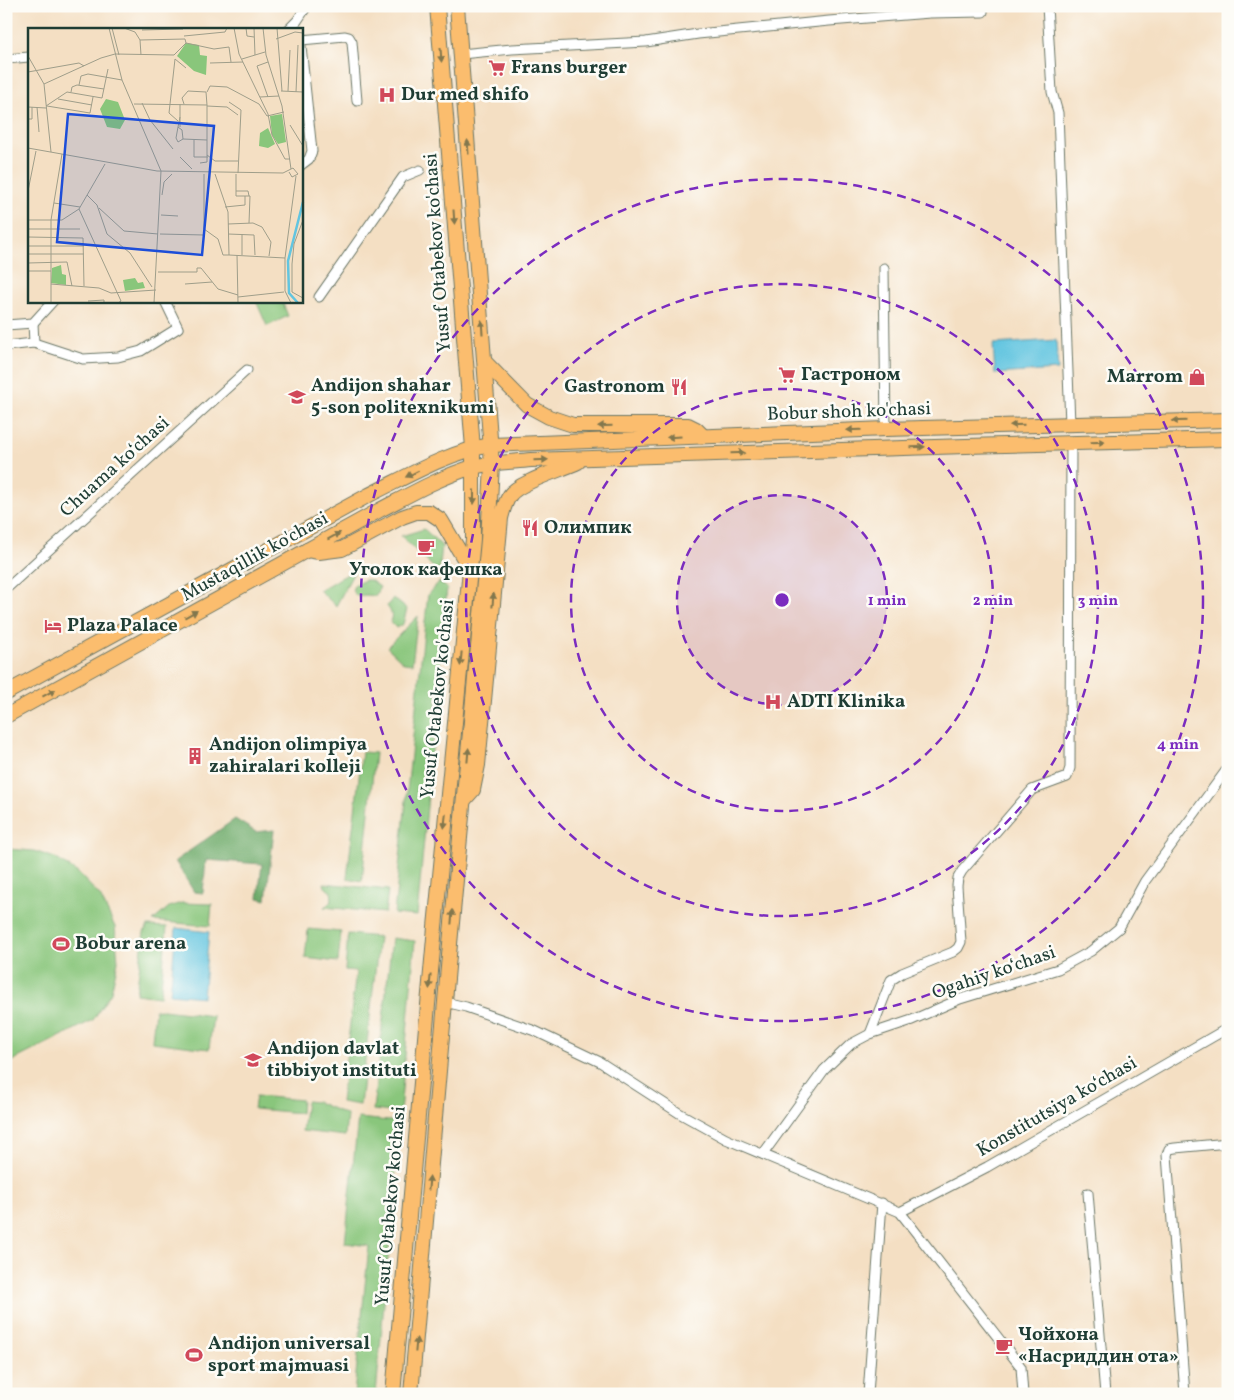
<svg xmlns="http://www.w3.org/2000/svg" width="1234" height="1400" viewBox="0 0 1234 1400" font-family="Vollkorn,serif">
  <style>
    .green { fill: #89c67b; stroke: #548258 }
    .forest { fill: #6eab6b; stroke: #467450 }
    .water { fill: #62c5e0; stroke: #40818a }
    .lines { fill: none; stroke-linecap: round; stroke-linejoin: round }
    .minor-casing { stroke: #6a7666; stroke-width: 11 }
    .primary-casing { stroke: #6a7666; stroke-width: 16 }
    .minor { stroke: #fff; stroke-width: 9 }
    .primary { stroke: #fbbd6e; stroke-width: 14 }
    .oneway { fill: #82774e }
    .ring { fill: none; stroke: #7b2cbf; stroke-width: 2.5; stroke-dasharray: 9 6 }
    .labels { text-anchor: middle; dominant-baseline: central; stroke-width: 5; stroke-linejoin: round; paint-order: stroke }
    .poi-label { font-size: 19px; font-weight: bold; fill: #1f3d34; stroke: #fdfcf7; text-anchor: start }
    .street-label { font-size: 19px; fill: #1f3d34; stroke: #fdfcf7 }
    .inset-river { fill: none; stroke: #62c5e0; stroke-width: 2.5 }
    .inset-road { fill: none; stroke: #9f9e8a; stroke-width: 1 }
    .view { fill: #1d4ed8; fill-opacity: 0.15; stroke: #1d4ed8; stroke-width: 2.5 }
    .inset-edge { fill: none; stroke: #1f3d34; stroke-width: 2.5 }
    .centre { fill: #7b2cbf; stroke: #fdfcf7; stroke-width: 2.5 }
    .ring-label { font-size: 15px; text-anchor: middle; font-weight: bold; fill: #7b2cbf; stroke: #fdfcf7; stroke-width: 5; stroke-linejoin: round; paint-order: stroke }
  </style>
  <rect width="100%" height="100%" fill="#fdfcf7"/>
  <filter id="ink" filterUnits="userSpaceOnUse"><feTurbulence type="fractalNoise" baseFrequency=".02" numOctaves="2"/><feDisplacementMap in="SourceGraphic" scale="10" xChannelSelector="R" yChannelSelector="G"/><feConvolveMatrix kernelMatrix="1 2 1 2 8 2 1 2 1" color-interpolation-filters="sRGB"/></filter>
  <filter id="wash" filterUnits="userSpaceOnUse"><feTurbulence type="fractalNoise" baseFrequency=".0096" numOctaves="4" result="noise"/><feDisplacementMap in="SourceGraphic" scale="20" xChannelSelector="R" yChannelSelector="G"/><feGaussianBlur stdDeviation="1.12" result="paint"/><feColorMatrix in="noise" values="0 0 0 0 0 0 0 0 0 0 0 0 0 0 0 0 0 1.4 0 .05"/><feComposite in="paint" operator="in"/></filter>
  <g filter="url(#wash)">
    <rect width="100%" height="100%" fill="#f4dfc3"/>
    <g class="green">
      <polygon points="256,301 282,301 288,316 267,326"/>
      <polygon points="424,529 442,546 439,573 401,536"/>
      <polygon points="355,570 336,606 319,590"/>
      <polygon points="365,580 370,580 380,587 375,596 365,595 358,597 352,591 354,585"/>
      <polygon points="439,582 447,588 417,916 394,914 428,594"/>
      <path d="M393,598L407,609L403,624L396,628L390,621C393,616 391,611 387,606Z"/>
      <polygon points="418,616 412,664 404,663 387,647"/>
      <polygon points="362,752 375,753 362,881 347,878"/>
      <polygon points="8,849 34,851 55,858 78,873 100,896 115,927 118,961 111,992 93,1020 6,1064 6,850"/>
      <path d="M324,883L388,890L385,913L324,907C331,903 333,900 331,892L325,887Z"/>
      <polygon points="181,903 212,904 210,926 153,921 169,907"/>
      <polygon points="148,926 167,927 160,997 136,994 144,932"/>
      <polygon points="308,929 341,932 338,962 305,958"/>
      <polygon points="348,934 379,937 360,1105 341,1102 356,971 345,970"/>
      <polygon points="392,938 415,941 400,1113 373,1110"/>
      <polygon points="155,1009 213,1016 209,1049 152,1042"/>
      <polygon points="256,1096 302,1100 301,1113 254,1109"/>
      <polygon points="306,1101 317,1102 347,1115 345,1136 302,1131"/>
      <polygon points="358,1118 400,1122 376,1394 354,1394 369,1246 345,1243"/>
    </g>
    <polygon class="forest" points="235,819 256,832 274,830 266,900 258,898 262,864 206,860 203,893 194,892 175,861"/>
    <g class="water">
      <polygon points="1056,340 1058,370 995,374 993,344"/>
      <polygon points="176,928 209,932 203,997 170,994"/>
    </g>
  </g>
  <g filter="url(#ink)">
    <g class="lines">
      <g class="minor-casing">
        <g id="minor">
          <polyline points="1047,6 1052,92 1058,113 1070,424"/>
          <polyline points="289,29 297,21 307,6"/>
          <polyline points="301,40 345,36 349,37 352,42 357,101"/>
          <polyline points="301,46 312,151 309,159 301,165"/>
          <polyline points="461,54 512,49 646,42 698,34 829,21 930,13 983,12 983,6"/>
          <polyline points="6,59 29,57"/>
          <polyline points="884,268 886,429"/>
          <polyline points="319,297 403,177 420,170"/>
          <polyline points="6,325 33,323 53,301"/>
          <polyline points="34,343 83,359 118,357 141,351 178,328 165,301"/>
          <polyline points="6,346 34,343 33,323"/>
          <polyline points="6,589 247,370"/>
          <polyline points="445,1002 466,1007 535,1031 600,1062 679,1113 726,1139 900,1212 1021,1367 1023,1394"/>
          <polyline points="870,1034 891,980 902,973 953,952 958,948 961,942 957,886 958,878 962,871 1032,790 1067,777 1070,768 1071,442"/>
          <polyline points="763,1154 824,1070 851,1044 870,1034 912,1020 960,999 1058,969 1091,951 1119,928 1145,881 1228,768"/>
          <polyline points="1088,1193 1105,1394"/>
          <polyline points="900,1212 987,1167 1228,1028"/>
          <polyline points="868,1394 882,1203"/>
          <polyline points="1185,1394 1167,1155 1169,1149 1175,1148 1228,1143"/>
        </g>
      </g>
      <g class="primary-casing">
        <g id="primary">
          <polyline points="485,362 527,405 549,417 573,425 688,425 696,429 702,435"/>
          <polyline points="307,550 319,552 342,549 402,517 416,512 429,512 441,520 470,569"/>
          <path d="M6,693L369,495C408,476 448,452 491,445L886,429L1228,420"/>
          <path d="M6,716L378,511C409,495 440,477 473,467C492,462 512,462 531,460L966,446L1228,439"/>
          <path d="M465,799L473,790L478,765L501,518C503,510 505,502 510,495C519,482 561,470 578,462"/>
          <polyline points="393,1394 435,927 473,539 473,448 437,6"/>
          <polyline points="411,1394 450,944 488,540 492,464 457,6"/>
        </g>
      </g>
      <use href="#minor" class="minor"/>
      <use href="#primary" class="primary"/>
    </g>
    <defs><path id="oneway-solid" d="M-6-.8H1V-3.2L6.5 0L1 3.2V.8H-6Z" transform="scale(1.25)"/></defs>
    <g class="oneway">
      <use href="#oneway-solid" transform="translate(441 55) rotate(86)"/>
      <use href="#oneway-solid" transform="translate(468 147) rotate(-94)"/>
      <use href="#oneway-solid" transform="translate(454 217) rotate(86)"/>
      <use href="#oneway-solid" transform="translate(482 327) rotate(-94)"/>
      <use href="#oneway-solid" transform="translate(1179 421) rotate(179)"/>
      <use href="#oneway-solid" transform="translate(1017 425) rotate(178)"/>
      <use href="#oneway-solid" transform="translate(605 426) rotate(179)"/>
      <use href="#oneway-solid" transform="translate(854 430) rotate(178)"/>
      <use href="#oneway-solid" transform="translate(674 437) rotate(177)"/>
      <use href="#oneway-solid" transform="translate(1098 442) rotate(-1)"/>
      <use href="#oneway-solid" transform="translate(918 447) rotate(-2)"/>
      <use href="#oneway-solid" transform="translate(738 453) rotate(-2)"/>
      <use href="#oneway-solid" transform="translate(541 460) rotate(-2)"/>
      <use href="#oneway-solid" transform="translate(412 474) rotate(154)"/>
      <use href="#oneway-solid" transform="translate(474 497) rotate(90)"/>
      <use href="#oneway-solid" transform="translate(334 536) rotate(-29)"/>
      <use href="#oneway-solid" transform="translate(493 600) rotate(-85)"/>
      <use href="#oneway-solid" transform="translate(191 614) rotate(-29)"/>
      <use href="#oneway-solid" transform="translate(461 659) rotate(95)"/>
      <use href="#oneway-solid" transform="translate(49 693) rotate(-29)"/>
      <use href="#oneway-solid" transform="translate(468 755) rotate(-85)"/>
      <use href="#oneway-solid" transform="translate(445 821) rotate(96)"/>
      <use href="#oneway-solid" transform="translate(452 917) rotate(-85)"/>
      <use href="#oneway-solid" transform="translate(430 982) rotate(95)"/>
      <use href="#oneway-solid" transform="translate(429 1183) rotate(-85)"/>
      <use href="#oneway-solid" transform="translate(416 1345) rotate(-85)"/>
    </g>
  </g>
  <circle cx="782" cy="600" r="105" fill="#7b2cbf" fill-opacity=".12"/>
  <g class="ring">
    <circle cx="782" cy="600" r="105"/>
    <circle cx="782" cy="600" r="211"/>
    <circle cx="782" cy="600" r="316"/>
    <circle cx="782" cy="600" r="421"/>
  </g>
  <defs>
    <g id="supermarket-bare" transform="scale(1.35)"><path d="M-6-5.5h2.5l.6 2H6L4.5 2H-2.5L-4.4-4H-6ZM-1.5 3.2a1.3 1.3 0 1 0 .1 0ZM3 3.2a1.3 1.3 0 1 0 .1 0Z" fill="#d1495b" stroke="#fdfcf7" stroke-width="2.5" paint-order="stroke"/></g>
    <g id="hospital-bare" transform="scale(1.35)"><path d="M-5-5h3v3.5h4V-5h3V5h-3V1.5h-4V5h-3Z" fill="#d1495b" stroke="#fdfcf7" stroke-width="2.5" paint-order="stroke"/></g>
    <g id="shop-bare" transform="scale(1.35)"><path d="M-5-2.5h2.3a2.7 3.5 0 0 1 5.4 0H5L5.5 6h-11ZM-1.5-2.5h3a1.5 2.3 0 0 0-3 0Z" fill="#d1495b" stroke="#fdfcf7" stroke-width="2.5" paint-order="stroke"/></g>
    <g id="restaurant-bare" transform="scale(1.35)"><path d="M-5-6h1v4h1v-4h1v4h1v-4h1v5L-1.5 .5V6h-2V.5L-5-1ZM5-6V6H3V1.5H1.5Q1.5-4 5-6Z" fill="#d1495b" stroke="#fdfcf7" stroke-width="2.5" paint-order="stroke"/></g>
    <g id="university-bare" transform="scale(1.35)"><path d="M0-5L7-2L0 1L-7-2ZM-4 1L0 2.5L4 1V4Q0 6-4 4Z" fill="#d1495b" stroke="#fdfcf7" stroke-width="2.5" paint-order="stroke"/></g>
    <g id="cafe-bare" transform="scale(1.35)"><path d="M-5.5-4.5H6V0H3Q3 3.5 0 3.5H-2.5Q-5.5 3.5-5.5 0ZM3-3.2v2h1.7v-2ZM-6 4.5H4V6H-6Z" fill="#d1495b" stroke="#fdfcf7" stroke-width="2.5" paint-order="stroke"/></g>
    <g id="hotel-bare" transform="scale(1.35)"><path d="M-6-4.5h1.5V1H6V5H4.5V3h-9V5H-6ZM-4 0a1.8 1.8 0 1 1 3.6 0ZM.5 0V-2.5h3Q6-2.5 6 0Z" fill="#d1495b" stroke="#fdfcf7" stroke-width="2.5" paint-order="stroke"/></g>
    <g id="building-bare" transform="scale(1.35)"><path d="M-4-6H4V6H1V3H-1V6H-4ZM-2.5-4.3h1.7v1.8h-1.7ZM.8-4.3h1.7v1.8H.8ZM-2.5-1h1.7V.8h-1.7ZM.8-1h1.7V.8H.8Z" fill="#d1495b" stroke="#fdfcf7" stroke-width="2.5" paint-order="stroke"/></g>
    <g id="stadium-bare" transform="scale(1.35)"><path d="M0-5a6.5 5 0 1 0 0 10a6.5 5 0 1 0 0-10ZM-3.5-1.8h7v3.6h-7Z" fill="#d1495b" stroke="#fdfcf7" stroke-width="2.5" paint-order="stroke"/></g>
  </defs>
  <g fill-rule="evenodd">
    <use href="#supermarket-bare" x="497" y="68"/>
    <use href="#hospital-bare" x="387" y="95"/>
    <use href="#supermarket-bare" x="787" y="375"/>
    <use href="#shop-bare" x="1197" y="377"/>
    <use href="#restaurant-bare" x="679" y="387"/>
    <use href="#university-bare" x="297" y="397"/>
    <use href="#restaurant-bare" x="530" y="528"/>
    <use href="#cafe-bare" x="426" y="547"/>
    <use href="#hotel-bare" x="53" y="626"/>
    <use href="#hospital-bare" x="773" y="702"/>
    <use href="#building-bare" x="195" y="756"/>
    <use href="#stadium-bare" x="61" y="944"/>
    <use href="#university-bare" x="253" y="1060"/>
    <use href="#cafe-bare" x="1004" y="1346"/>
    <use href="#stadium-bare" x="194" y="1355"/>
  </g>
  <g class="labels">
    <g class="poi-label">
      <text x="511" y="68">Frans burger</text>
      <text x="401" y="95">Dur med shifo</text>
      <text x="801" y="375">Гастроном</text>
      <text x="1183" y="377" text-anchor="end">Marrom</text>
      <text x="311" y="386">Andijon shahar<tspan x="311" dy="22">5-son politexnikumi</tspan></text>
      <text x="665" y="387" text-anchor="end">Gastronom</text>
      <text x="544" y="528">Олимпик</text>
      <text x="426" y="570" text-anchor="middle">Уголок кафешка</text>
      <text x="67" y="626">Plaza Palace</text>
      <text x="787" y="702">ADTI Klinika</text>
      <text x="209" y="745">Andijon olimpiya<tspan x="209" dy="22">zahiralari kolleji</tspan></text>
      <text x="75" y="944">Bobur arena</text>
      <text x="267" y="1049">Andijon davlat<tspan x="267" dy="22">tibbiyot instituti</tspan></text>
      <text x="1018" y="1335">Чойхона<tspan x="1018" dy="22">«Насриддин ота»</tspan></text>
      <text x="208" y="1344">Andijon universal<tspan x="208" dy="22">sport majmuasi</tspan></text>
    </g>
    <g class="street-label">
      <text transform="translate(438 253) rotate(-94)">Yusuf Otabekov ko'chasi</text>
      <text transform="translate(849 412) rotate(-2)">Bobur shoh ko'chasi</text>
      <text transform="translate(115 467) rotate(-42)">Chuama koʻchasi</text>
      <text transform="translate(255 557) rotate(-29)">Mustaqillik ko'chasi</text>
      <text transform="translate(438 699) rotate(-84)">Yusuf Otabekov ko'chasi</text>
      <text transform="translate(994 973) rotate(-19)">Ogahiy koʻchasi</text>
      <text transform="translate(1057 1107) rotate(-30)">Konstitutsiya koʻchasi</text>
      <text transform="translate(391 1206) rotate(-85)">Yusuf Otabekov ko'chasi</text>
    </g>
  </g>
  <g transform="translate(28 28)">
    <rect width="275" height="275" fill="#f4dfc3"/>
    <path d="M158,15L171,17L172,27L179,28L178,47L166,43L149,28ZM78,71L90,74L97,92L92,101L79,99L72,81ZM254,86L258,114L250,116L244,107L242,88ZM240,100L247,116L240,120L231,118L232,105ZM33,237L34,246L38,247V257L23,255L24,240ZM107,250L110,255L115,254L117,260L97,263L95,252Z" fill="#89c67b"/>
    <path class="inset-river" d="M270,275L261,265L260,233L275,174"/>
    <path class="inset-road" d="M81,0L94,52L133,143L126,275M84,0L91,27M96,0L107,4L112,12M206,0L211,26L240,86L244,107L257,131H262M218,0L219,8L226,9M226,0L227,27M235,0L238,27L254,78L263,141M249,0L254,63M114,2L155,1M156,8L197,4L199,0M248,11L267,4L275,5M113,27L112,12L157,11L158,15M0,28L16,56L23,124M214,31L237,24M182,35L215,34M0,44L51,35L56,38M16,56L73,30L87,26L146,27L158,15L186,21L201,19L203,34M51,57L53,48L60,46L94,52M253,63L275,64M260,63L262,22M43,64L44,59L49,57L76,61M179,64L182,58L199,59L231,76L239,88M268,64L270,17M232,69L251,68M240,69L229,38L240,34M30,71L64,77M201,74L213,82L210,145M114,75L122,92L145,121M106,76L179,77V134L172,135M156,76L154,70L160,63L178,64L179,77M18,78L39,64L74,70L80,41M19,78L62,85L65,69M179,78L199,79L210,87M0,79L18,80M9,79L11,104M239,88L256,84M152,89L150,99L154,102L155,111L179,112M0,91H4V79M150,93L141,85L147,31L158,40M262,97L275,118M150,99L148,110L150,114L155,111M152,99V76M166,112V129H180M0,120L129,143L255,145L265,140L270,146L264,149L261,144M179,127L187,133H210M152,129L164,141M176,146V201L190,211L195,227H201M187,146L200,184L201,227L257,230M208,146V168H222L221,195M0,163L8,123M208,163H220L221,168M59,167L69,177L79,206L102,225L124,259M134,167L136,154L144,146M26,175L52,179M197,179L217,177V168M71,180L96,203L130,206M51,181L93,273L90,275M133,187L150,188M0,192H34L51,181L77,136M275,192L266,216L264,236V264L275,270M200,196L225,195L234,199L243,214L241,228M0,201H52M132,206L176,207M200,206L226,207L227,227M214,206V227M0,209L55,210L56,258M0,218H56M1,226H56M209,227L210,275M0,235L39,234L44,258M0,243H23M130,244H169V240H173L190,261L210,267M23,256L71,260L83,265L128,262M157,256L184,254M210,269L256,264M60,273L76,272V275M6,275H61M23,275V192L34,126M263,275L257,263V230L268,148"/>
    <path class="view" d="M40,86L186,98L174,227L29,214Z"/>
    <rect width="275" height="275" class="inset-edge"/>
  </g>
  <circle cx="782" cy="600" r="8" class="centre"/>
  <g class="ring-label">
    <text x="887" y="605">1 min</text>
    <text x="993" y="605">2 min</text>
    <text x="1098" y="605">3 min</text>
    <text x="1178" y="749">4 min</text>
  </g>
  <rect width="1234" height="1400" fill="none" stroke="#fdfcf7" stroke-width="25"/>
</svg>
